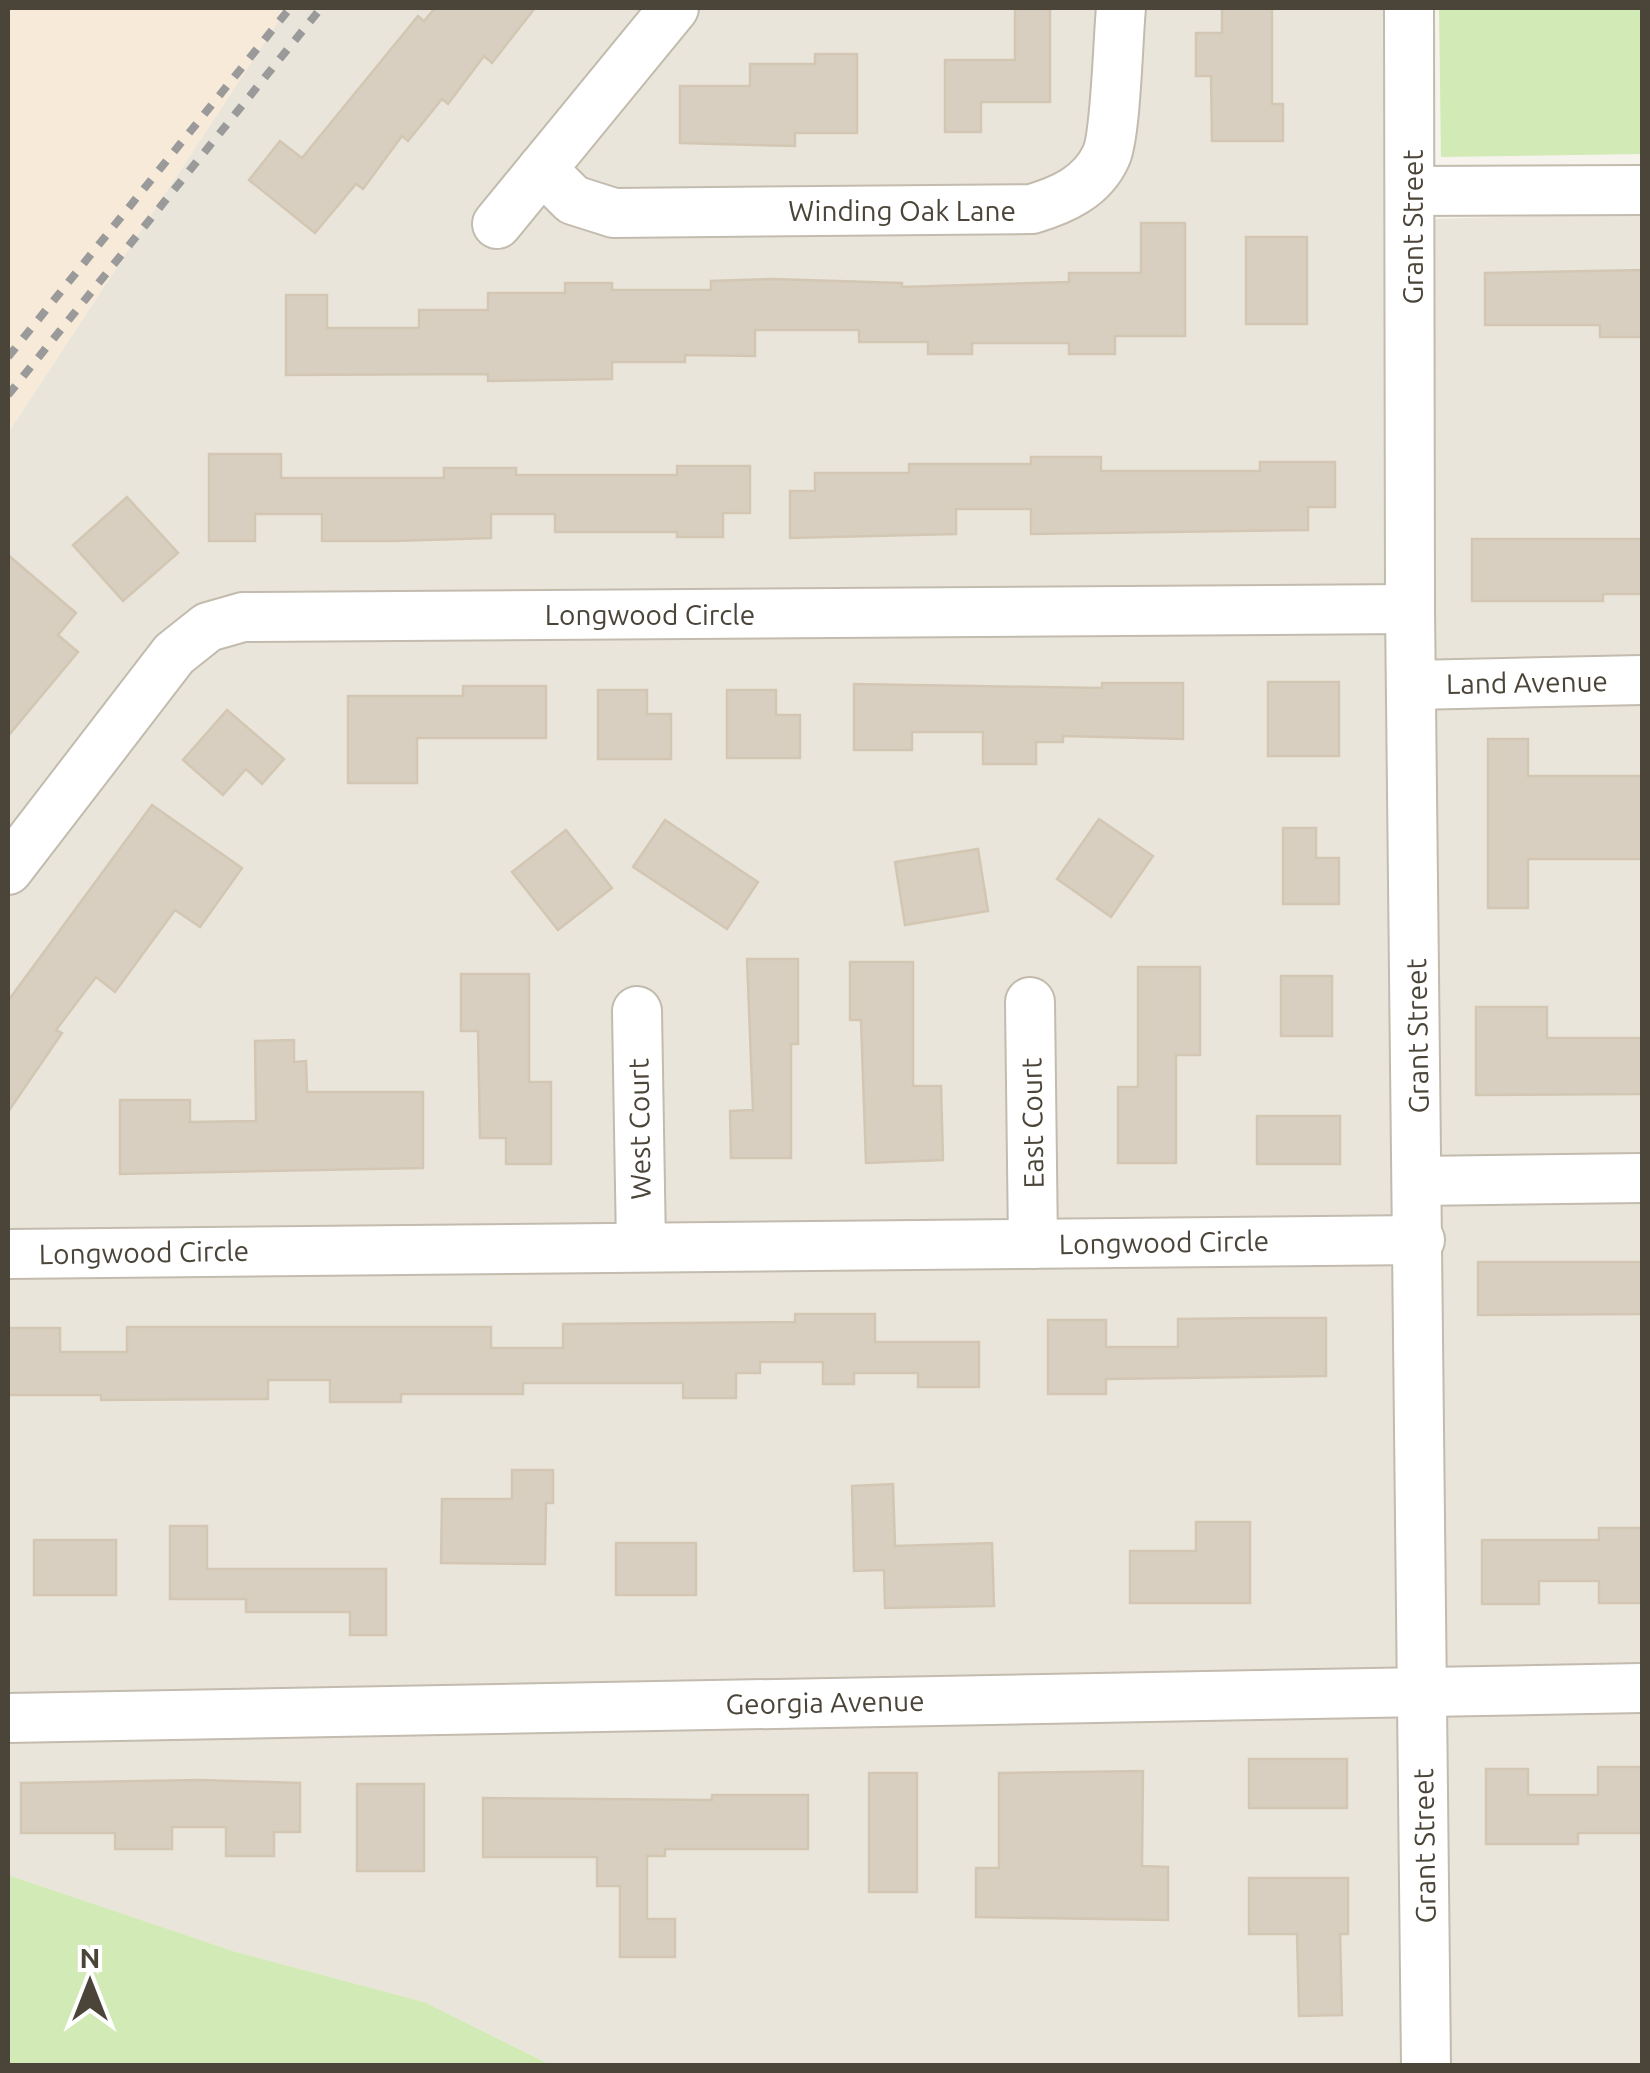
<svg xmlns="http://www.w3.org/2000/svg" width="1650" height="2073" viewBox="0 0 1650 2073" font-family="Ubuntu,sans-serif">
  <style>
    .residential { fill: #eae5da }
    .commercial { fill: #f7ead8 }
    .green { fill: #d2eab5 }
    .building { fill: #d8cfc1; stroke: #d3c7b4; stroke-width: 2.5 }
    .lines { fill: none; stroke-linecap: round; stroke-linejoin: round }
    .minor-casing { stroke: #c2bbae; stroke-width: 52 }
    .minor { stroke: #fff; stroke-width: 48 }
    .rail { stroke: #9a9a9a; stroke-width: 8; stroke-dasharray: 12 12; stroke-linecap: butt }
    .labels { text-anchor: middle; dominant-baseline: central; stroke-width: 8; stroke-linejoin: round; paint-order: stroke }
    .street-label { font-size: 28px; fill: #4b4439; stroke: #fff }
  </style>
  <rect width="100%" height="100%" fill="#f6f3ec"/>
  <g class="residential">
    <polygon points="287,8 651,8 473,225 498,251 543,197 1067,219 1139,8 1392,8 1394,584 243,597 8,840 8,433"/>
    <polygon points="698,8 1104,8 1091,146 1080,163 1030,189 615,193 595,188 567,167"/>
    <polygon points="1642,213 1642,660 1430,665 1430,219"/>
    <polygon points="1395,624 1402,1216 1050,1223 1046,982 1012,983 1015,1224 658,1226 654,991 620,992 623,1226 8,1234 8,900 186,669 216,645 245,637"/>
    <polygon points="1642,700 1642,1158 1437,1161 1431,704"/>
    <polygon points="1642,1197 1642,1668 1439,1671 1437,1201"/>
    <polygon points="1402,1256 1404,1671 8,1698 8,1274"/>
    <polygon points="1642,1709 1642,2065 1440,2065 1440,1710"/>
    <polygon points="1405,1711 1409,2065 551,2065 424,2002 236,1952 8,1875 8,1738"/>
  </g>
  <polygon class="commercial" points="8,8 287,8 8,433"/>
  <g class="green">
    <polygon points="1439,8 1642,8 1642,154 1441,157"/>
    <polygon points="8,1875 236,1952 424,2002 551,2065 8,2065"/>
  </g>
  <g class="building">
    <polygon points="435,8 535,8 492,63 484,56 448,104 442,99 408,141 402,136 363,189 356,184 315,233 249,180 280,141 302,158 418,16 424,21"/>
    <polygon points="1222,8 1272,8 1272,104 1283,104 1283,141 1212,141 1211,76 1196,76 1196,33 1222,33"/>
    <polygon points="1015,9 1050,9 1050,102 981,102 981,132 945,132 945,60 1015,60"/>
    <polygon points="815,54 857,54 857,133 795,133 795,146 680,143 680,86 750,86 750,64 815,64"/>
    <polygon points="1141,223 1185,223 1185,336 1115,336 1115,354 1069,354 1069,343 972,343 972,354 928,354 928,342 859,342 859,330 755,330 755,356 685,355 685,362 612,362 612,379 488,381 488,374 286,375 286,295 327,295 327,328 419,328 419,310 488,310 488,293 565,293 565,283 612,283 612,290 711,290 711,281 772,279 902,283 902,287 1069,282 1069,273 1141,273"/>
    <rect x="1246" y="237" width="61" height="87"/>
    <polygon points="1642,270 1642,337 1600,337 1600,325 1485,325 1485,273"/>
    <polygon points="209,454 281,454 281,478 444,478 444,468 516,468 516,475 677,475 677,466 750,466 750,513 723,513 723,537 677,537 677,532 555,532 555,514 491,514 491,538 394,541 322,541 322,514 255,514 255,541 209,541"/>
    <polygon points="1031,457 1101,457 1101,471 1260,471 1260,462 1335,462 1335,507 1308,507 1308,530 1031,534 1031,509 956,509 956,534 790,538 790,491 815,491 815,473 909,473 909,464 1031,464"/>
    <polygon points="127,497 178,553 123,601 73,545"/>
    <polygon points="1472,539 1642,539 1642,594 1603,594 1603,601 1472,601"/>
    <polygon points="8,555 76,613 58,635 78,652 8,736"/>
    <rect x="1268" y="682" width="71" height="74"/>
    <polygon points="1102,683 1183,683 1183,739 1063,736 1063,742 1036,742 1036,764 983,764 983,732 912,732 912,750 854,750 854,684 1102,688"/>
    <polygon points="463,686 546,686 546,738 417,738 417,783 348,783 348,696 463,696"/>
    <polygon points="598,690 647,690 647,714 671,714 671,759 598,759"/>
    <polygon points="727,690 776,690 776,715 800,715 800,758 727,758"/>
    <polygon points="227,710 284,759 262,784 246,769 223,795 183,760"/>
    <polygon points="1488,739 1528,739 1528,776 1642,776 1642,859 1528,859 1528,908 1488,908"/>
    <polygon points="152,805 242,868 200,927 175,910 115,992 96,977 56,1030 62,1033 8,1112 8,1001"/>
    <polygon points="1099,819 1153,856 1111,917 1057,879"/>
    <polygon points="665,820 758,882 727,929 633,867"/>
    <polygon points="1283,828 1316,828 1316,858 1339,858 1339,904 1283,904"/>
    <polygon points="566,830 612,888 558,930 512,872"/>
    <polygon points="978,849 988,911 905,925 895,862"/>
    <polygon points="747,959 798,959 798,1044 791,1044 791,1158 731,1158 730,1111 753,1110"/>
    <polygon points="850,962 913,962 913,1086 941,1086 943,1160 866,1163 861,1020 850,1020"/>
    <polygon points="1138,967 1200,967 1200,1055 1176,1055 1176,1163 1118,1163 1118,1087 1138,1087"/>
    <polygon points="461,974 529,974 529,1082 551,1082 551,1164 506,1164 506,1138 480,1138 478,1031 461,1031"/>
    <rect x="1281" y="976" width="51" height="60"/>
    <polygon points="1476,1007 1547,1007 1547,1038 1642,1038 1642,1094 1476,1095"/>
    <polygon points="294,1040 294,1062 306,1061 307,1092 423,1092 423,1168 120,1174 120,1100 190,1100 190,1122 256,1121 255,1041"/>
    <rect x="1257" y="1116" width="83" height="48"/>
    <polygon points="1478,1262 1642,1262 1642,1314 1478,1315"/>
    <polygon points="795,1314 875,1314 875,1342 979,1342 979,1387 918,1387 918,1373 854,1373 854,1384 823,1384 823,1362 760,1362 760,1373 736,1373 736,1398 683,1398 683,1383 523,1383 523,1394 401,1394 401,1402 330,1402 330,1380 268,1380 268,1399 101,1400 101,1395 8,1395 8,1328 60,1328 60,1352 127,1352 127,1327 491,1327 491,1348 563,1348 563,1324 795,1322"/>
    <polygon points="1262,1318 1326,1318 1326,1376 1106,1379 1106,1394 1048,1394 1048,1320 1106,1320 1106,1347 1178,1347 1178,1319"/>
    <polygon points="512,1470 553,1470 553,1503 546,1503 545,1564 441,1563 442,1499 512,1499"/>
    <polygon points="893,1484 895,1546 992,1543 994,1606 885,1608 884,1570 854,1571 852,1486"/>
    <polygon points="1196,1522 1250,1522 1250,1603 1130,1603 1130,1551 1196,1551"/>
    <polygon points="170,1526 207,1526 207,1569 386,1569 386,1635 350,1635 350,1612 246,1612 246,1599 170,1599"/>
    <polygon points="1599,1528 1642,1528 1642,1603 1599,1603 1599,1581 1539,1581 1539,1604 1482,1604 1482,1540 1599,1540"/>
    <rect x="34" y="1540" width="82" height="55"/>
    <rect x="616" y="1543" width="80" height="52"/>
    <rect x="1249" y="1759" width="98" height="49"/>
    <polygon points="1598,1767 1642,1767 1642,1833 1578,1833 1578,1844 1486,1844 1486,1769 1528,1769 1528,1795 1598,1795"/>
    <polygon points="1143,1771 1142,1866 1168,1867 1168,1920 976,1917 976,1868 999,1868 999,1773"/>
    <rect x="869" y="1773" width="48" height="119"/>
    <polygon points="200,1780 300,1783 300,1832 274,1832 274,1856 226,1856 226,1827 172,1827 172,1849 115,1849 115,1833 21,1833 21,1783"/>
    <rect x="357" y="1784" width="67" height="87"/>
    <polygon points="712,1795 808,1795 808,1849 665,1849 665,1856 647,1856 647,1919 675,1919 675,1957 620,1957 620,1886 597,1886 597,1857 483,1857 483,1798 712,1800"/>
    <polygon points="1249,1878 1348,1878 1348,1934 1340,1934 1342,2015 1299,2016 1297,1934 1249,1934"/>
  </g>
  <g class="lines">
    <g class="minor-casing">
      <g id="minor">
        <polyline points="1409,8 1410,609 1426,2066"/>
        <path d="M542,169L573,200L614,213L1032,209C1062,200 1092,187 1106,156C1116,135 1118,37 1121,8"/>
        <polyline points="1413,191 1642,190"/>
        <polyline points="497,224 674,8"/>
        <polyline points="1412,685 1642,680"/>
        <polyline points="8,870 174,654 208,627 243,617 1410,609"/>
        <polyline points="1030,1002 1033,1244"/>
        <polyline points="637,1011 641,1246"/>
        <polyline points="1419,1181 1642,1178"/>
        <polyline points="8,1254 1420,1240"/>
        <polyline points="8,1718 1642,1688"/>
      </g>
    </g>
    <use href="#minor" class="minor"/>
    <g class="rail">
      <polyline points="8,357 290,8"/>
      <polyline points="8,395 321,8"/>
    </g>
  </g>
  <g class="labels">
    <g class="street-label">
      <text x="902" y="210">Winding Oak Lane</text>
      <text transform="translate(1412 227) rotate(-90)">Grant Street</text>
      <text x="650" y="614">Longwood Circle</text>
      <text transform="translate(1527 682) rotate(-1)">Land Avenue</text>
      <text transform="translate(1417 1036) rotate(-91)">Grant Street</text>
      <text transform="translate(1032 1123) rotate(-91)">East Court</text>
      <text transform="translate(639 1129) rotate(-91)">West Court</text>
      <text transform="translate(1164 1242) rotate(-1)">Longwood Circle</text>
      <text transform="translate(144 1252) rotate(-1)">Longwood Circle</text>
      <text transform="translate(825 1702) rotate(-1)">Georgia Avenue</text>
      <text transform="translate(1424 1846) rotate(-91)">Grant Street</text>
    </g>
  </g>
  <rect width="1650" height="2073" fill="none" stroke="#4b4439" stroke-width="20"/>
  <g transform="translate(90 1983)" stroke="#ffffff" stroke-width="8" paint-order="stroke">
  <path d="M0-8L18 38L0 25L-18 38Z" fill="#4b4439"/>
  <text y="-15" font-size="28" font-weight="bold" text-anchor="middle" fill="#4b4439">N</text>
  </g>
</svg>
